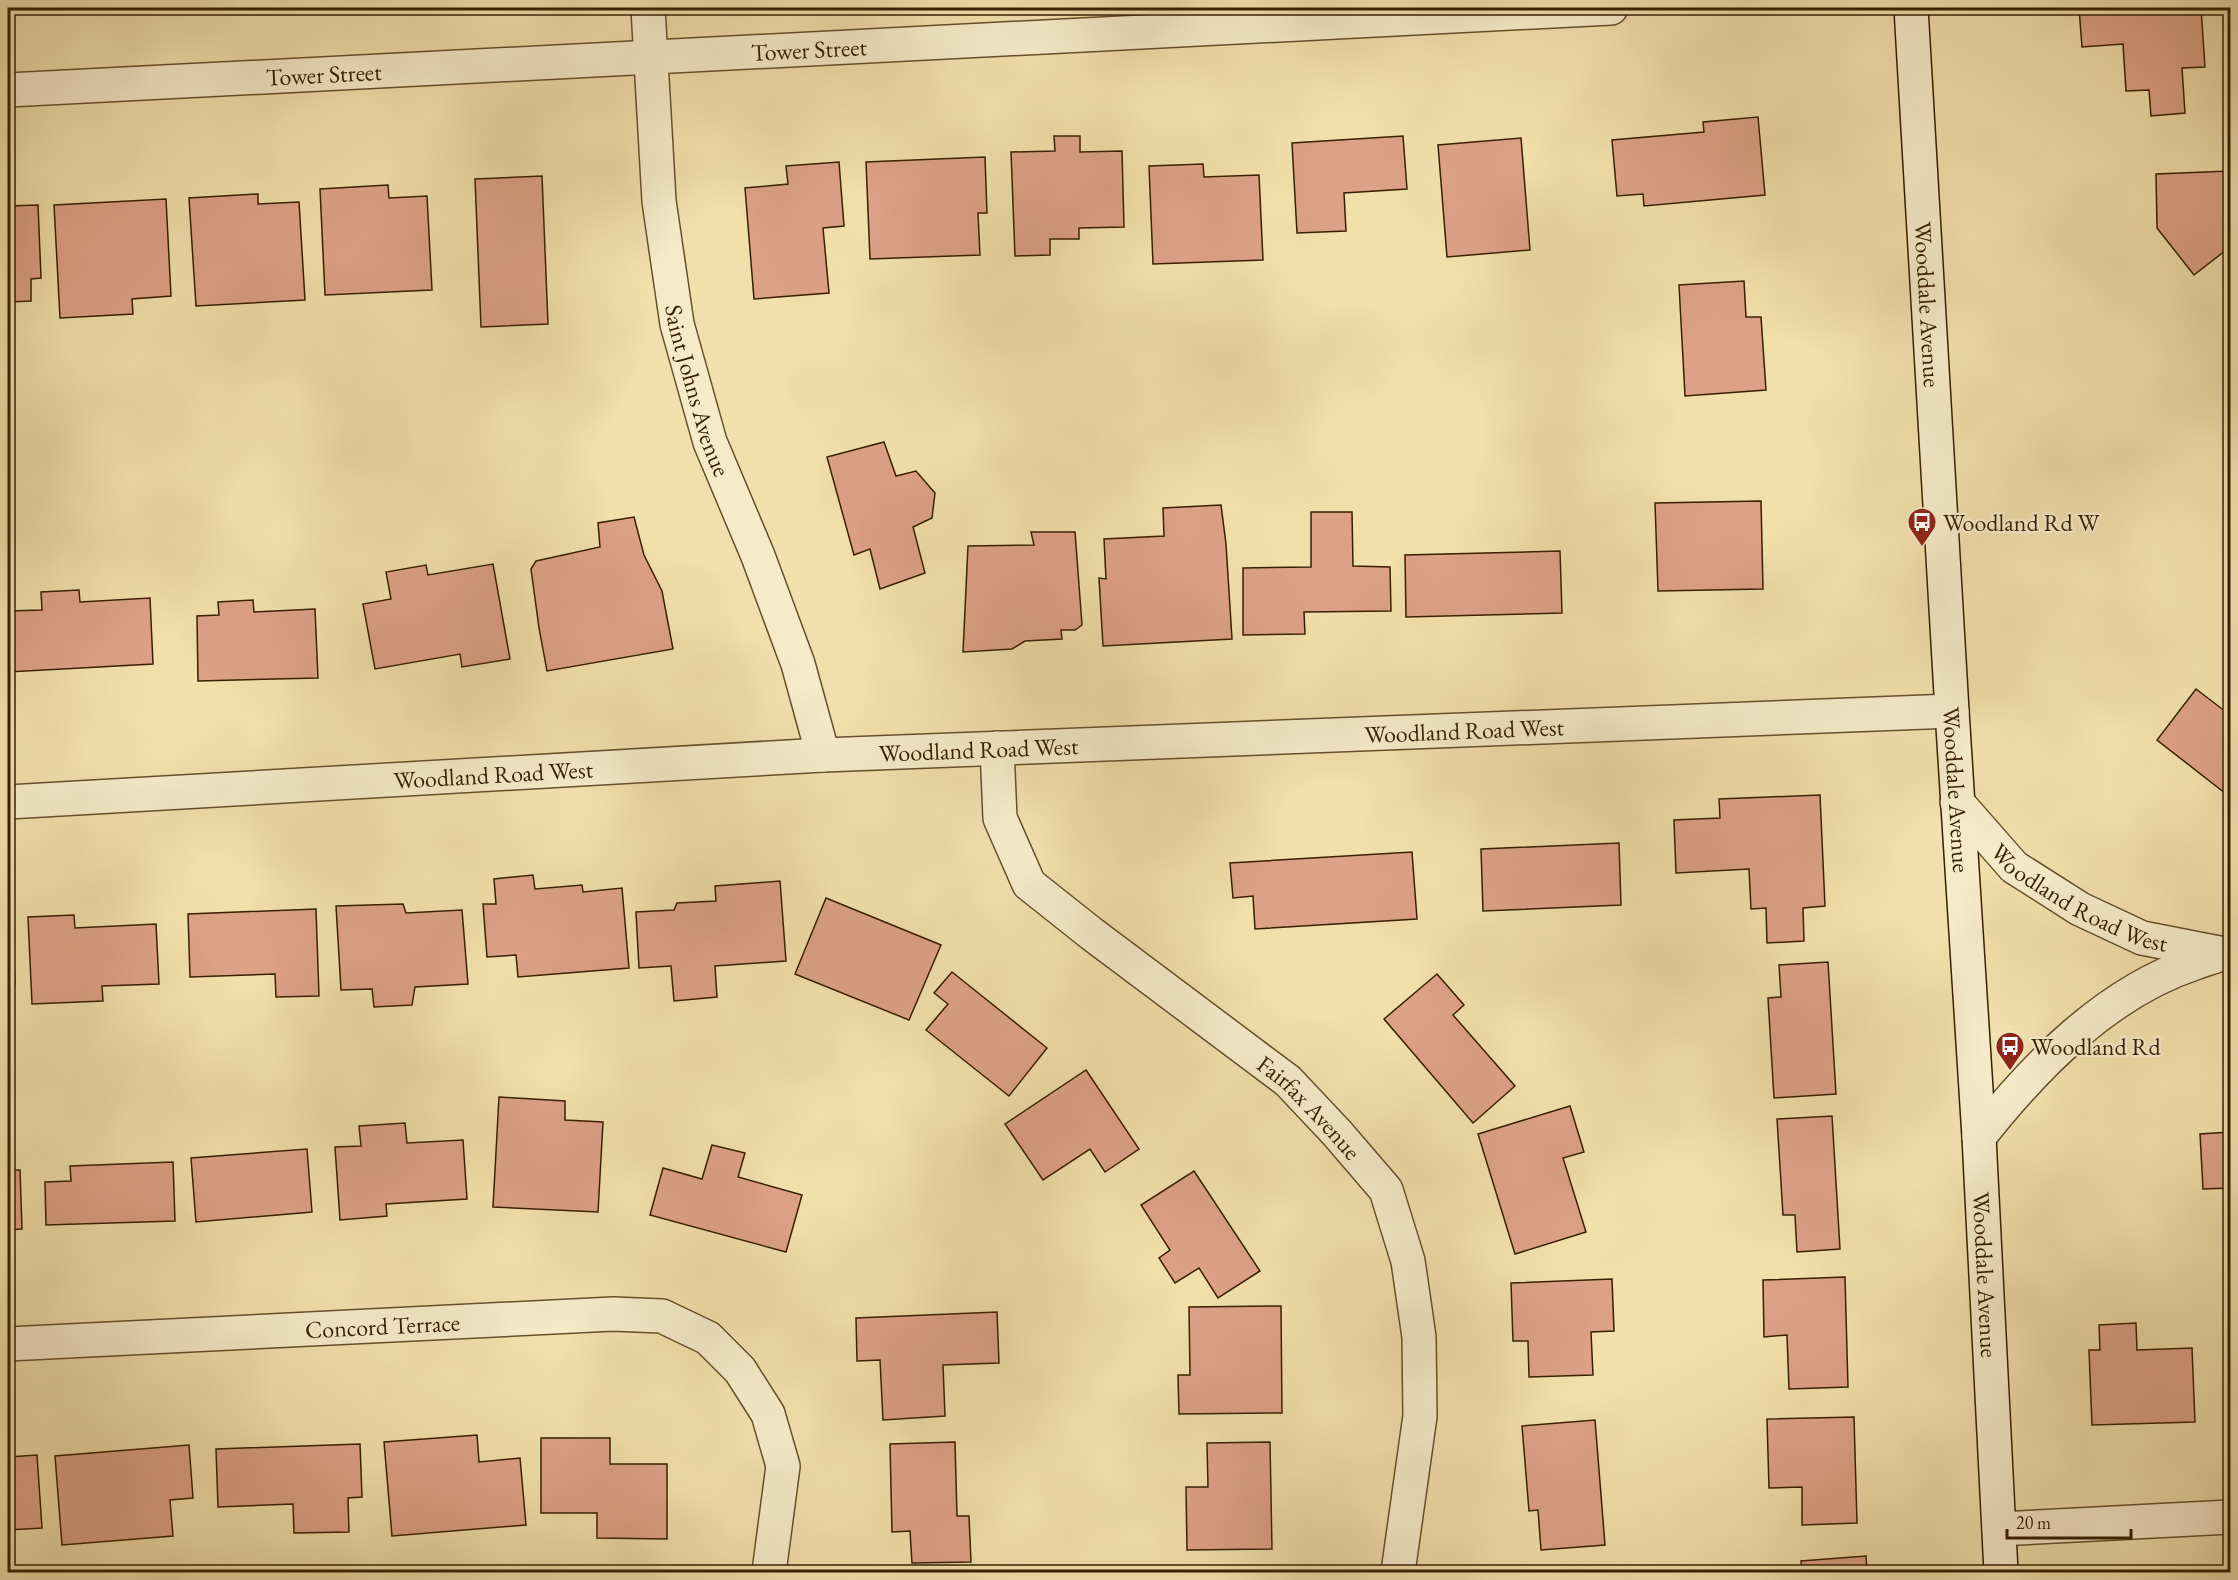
<svg xmlns="http://www.w3.org/2000/svg" width="2238" height="1580" viewBox="0 0 2238 1580" font-family="'EB Garamond',serif">
  <style>
    .building { fill: #dda185; stroke: #371f00; stroke-width: 1.5 }
    .lines { fill: none; stroke-linecap: round; stroke-linejoin: round }
    .street-casing { stroke: #664f2b; stroke-width: 36 }
    .secondary-casing { stroke: #371f00; stroke-width: 36 }
    .street { stroke: #f6eac9; stroke-width: 33 }
    .secondary { stroke: #f6eac9; stroke-width: 33 }
    .labels { text-anchor: middle; dominant-baseline: central; stroke-width: 4.5; stroke-linejoin: round; paint-order: stroke }
    .street-label { font-size: 24px; fill: #371f00; stroke: #f6eac9 }
    .poi-label { font-size: 24px; fill: #371f00; stroke: #f6eac9; text-anchor: start }
  </style>
  <rect width="100%" height="100%" fill="#f1dfac"/>
  <filter id="stains"><feTurbulence type="fractalNoise" baseFrequency=".00333" numOctaves="4"/><feColorMatrix values="0 0 0 0 .2 0 0 0 0 .09 0 0 0 0 .02 0 0 0 .5 -.17"/></filter>
  <radialGradient id="worn" r=".72"><stop offset=".6" stop-color="#630" stop-opacity="0"/><stop offset="1" stop-color="#630" stop-opacity=".3"/></radialGradient>
  <g class="building">
    <polygon points="2079,8 2201,8 2205,67 2182,68 2185,113 2151,116 2149,90 2126,91 2123,44 2082,47"/>
    <polygon points="1758,117 1765,195 1644,206 1643,194 1617,196 1612,140 1704,132 1703,122"/>
    <polygon points="1054,136 1080,136 1080,152 1122,151 1124,227 1079,228 1079,239 1050,239 1050,255 1015,256 1011,152 1055,151"/>
    <polygon points="1403,136 1407,189 1344,193 1346,231 1297,233 1292,143"/>
    <polygon points="1521,138 1530,250 1447,257 1438,145"/>
    <polygon points="985,157 987,213 978,213 980,255 870,259 866,162"/>
    <polygon points="839,162 844,226 823,228 829,293 754,299 745,188 788,184 786,166"/>
    <polygon points="1203,164 1204,177 1259,175 1263,260 1153,264 1149,166"/>
    <polygon points="2230,171 2230,225 2229,225 2230,247 2194,275 2157,228 2156,174"/>
    <polygon points="542,176 548,324 481,327 475,179"/>
    <polygon points="388,185 389,198 427,196 432,290 325,295 320,189"/>
    <polygon points="258,194 258,204 299,202 305,300 196,306 189,198"/>
    <polygon points="166,199 171,296 132,299 133,314 60,318 54,205"/>
    <polygon points="38,205 41,278 31,279 31,301 8,302 8,206"/>
    <polygon points="1744,281 1746,317 1761,317 1766,390 1685,396 1679,285"/>
    <polygon points="884,442 896,476 916,471 935,493 932,518 913,527 925,573 880,589 870,549 854,555 827,457"/>
    <polygon points="1761,501 1763,589 1658,591 1655,503"/>
    <polygon points="1221,505 1226,544 1232,639 1103,646 1099,578 1106,579 1104,539 1164,536 1163,508"/>
    <polygon points="1311,512 1352,512 1353,566 1390,567 1391,611 1304,612 1305,634 1243,635 1243,568 1311,567"/>
    <polygon points="634,517 644,555 662,591 673,649 547,671 539,628 531,569 536,561 600,547 598,523"/>
    <polygon points="1031,532 1075,532 1082,625 1075,630 1061,630 1062,639 1025,641 1012,649 963,652 968,546 1034,545"/>
    <polygon points="1560,551 1562,613 1406,617 1405,555"/>
    <polygon points="493,564 510,659 462,667 460,654 375,669 363,604 391,599 386,572 426,565 428,575"/>
    <polygon points="79,590 80,602 150,598 153,664 8,672 8,611 42,610 41,592"/>
    <polygon points="253,600 254,612 315,609 318,678 198,681 197,616 219,615 218,602"/>
    <polygon points="2196,689 2230,715 2230,797 2157,740"/>
    <polygon points="1820,795 1825,906 1803,908 1804,941 1767,943 1766,908 1751,909 1749,869 1676,873 1674,820 1720,818 1719,799"/>
    <polygon points="1619,843 1621,905 1483,911 1481,849"/>
    <polygon points="1412,852 1417,919 1255,929 1253,896 1233,898 1230,863"/>
    <polygon points="533,875 535,889 582,885 583,892 622,888 629,968 518,977 516,955 487,957 483,904 496,904 494,879"/>
    <polygon points="780,881 786,961 715,966 717,997 674,1001 671,966 639,968 636,912 674,910 677,903 716,901 715,886"/>
    <polygon points="826,898 941,945 909,1020 795,974"/>
    <polygon points="403,904 406,913 462,910 468,984 415,987 412,1005 374,1007 372,989 341,990 336,906"/>
    <polygon points="316,909 319,996 276,997 275,974 190,977 188,914"/>
    <polygon points="74,915 75,928 156,924 159,984 102,986 103,1001 32,1004 28,917"/>
    <polygon points="8,919 12,919 15,984 8,984"/>
    <polygon points="1828,962 1836,1094 1774,1098 1768,998 1781,997 1779,965"/>
    <polygon points="952,972 1047,1048 1009,1096 926,1030 948,1004 934,993"/>
    <polygon points="1437,974 1464,1005 1453,1015 1515,1086 1473,1123 1384,1019"/>
    <polygon points="1086,1070 1139,1149 1105,1172 1090,1149 1043,1180 1005,1124"/>
    <polygon points="499,1097 565,1101 565,1120 603,1122 598,1212 493,1207"/>
    <polygon points="1570,1106 1584,1152 1563,1158 1586,1232 1515,1254 1478,1134"/>
    <polygon points="1832,1116 1840,1249 1797,1252 1795,1215 1783,1215 1777,1119"/>
    <polygon points="405,1123 407,1143 463,1140 467,1199 386,1204 387,1216 340,1220 335,1147 361,1146 359,1126"/>
    <polygon points="2230,1132 2230,1188 2203,1189 2200,1134"/>
    <polygon points="712,1145 745,1153 738,1177 802,1195 786,1252 650,1215 663,1168 702,1179"/>
    <polygon points="307,1149 312,1212 196,1222 191,1158"/>
    <polygon points="173,1162 175,1221 46,1225 45,1182 71,1181 70,1166"/>
    <polygon points="8,1170 20,1170 22,1229 8,1230"/>
    <polygon points="1194,1171 1260,1271 1218,1298 1199,1268 1175,1283 1159,1258 1170,1250 1141,1205"/>
    <polygon points="1845,1277 1848,1387 1789,1389 1787,1335 1764,1337 1763,1280"/>
    <polygon points="1612,1279 1614,1331 1591,1332 1593,1375 1529,1377 1528,1341 1513,1341 1511,1283"/>
    <polygon points="1281,1306 1282,1413 1179,1414 1178,1375 1190,1375 1189,1307"/>
    <polygon points="997,1312 999,1363 943,1365 945,1416 883,1420 880,1360 857,1361 856,1318"/>
    <polygon points="2136,1323 2137,1350 2192,1348 2195,1422 2092,1425 2089,1350 2100,1350 2099,1325"/>
    <polygon points="2227,1364 2230,1364 2230,1423"/>
    <polygon points="1854,1417 1857,1523 1802,1525 1802,1487 1769,1488 1767,1419"/>
    <polygon points="1595,1420 1605,1545 1541,1550 1538,1510 1529,1511 1522,1426"/>
    <polygon points="477,1435 479,1462 520,1458 526,1525 392,1536 384,1442"/>
    <polygon points="541,1438 610,1438 610,1464 667,1464 667,1539 597,1538 597,1513 541,1513"/>
    <polygon points="955,1442 957,1516 969,1516 971,1562 912,1563 910,1531 892,1532 890,1444"/>
    <polygon points="1270,1442 1272,1549 1187,1550 1186,1487 1208,1487 1207,1443"/>
    <polygon points="360,1444 362,1497 348,1498 349,1532 294,1533 293,1504 218,1507 216,1449"/>
    <polygon points="189,1445 193,1498 170,1500 173,1536 62,1545 55,1456"/>
    <polygon points="37,1455 42,1528 8,1530 8,1457"/>
    <polygon points="1866,1556 1867,1572 1802,1572 1801,1561"/>
    <polygon points="1545,1570 1545,1572 1506,1572"/>
  </g>
  <g class="lines">
    <g class="street-casing">
      <g id="street">
        <path id="s1" d="M648,8L659,201L677,324L710,442L758,556L798,664L823,755"/>
        <path id="s2" d="M8,90L1611,8"/>
        <path id="s3" d="M997,748L1000,818L1029,884L1092,934L1288,1081L1337,1133L1386,1190L1408,1261L1419,1337L1420,1416L1398,1572"/>
        <path id="s4" d="M8,802L823,755L1952,711"/>
        <path id="s5" d="M1957,802L2014,867L2080,909L2142,938L2219,953"/>
        <path d="M1979,1137C2035,1066 2107,992 2195,963C2207,959 2218,954 2230,953"/>
        <path id="s6" d="M8,1344L613,1314L662,1316L708,1338L740,1370L768,1414L783,1466L769,1572"/>
        <polyline points="1999,1529 2230,1517"/>
      </g>
    </g>
    <g class="secondary-casing">
      <g id="secondary">
        <path id="s7" d="M1911,8L1952,711L1979,1137L2001,1572"/>
      </g>
    </g>
    <use href="#street" class="street"/>
    <use href="#secondary" class="secondary"/>
  </g>
  <defs>
    <g id="bus-pin" transform="scale(1.5)"><path d="M0 17L-7.5 6A9.5 9.5 0 1 1 7.5 6Z" fill="#8f2418" stroke="#f6eac9"/><path d="M-5-6H5V4H4V6H2V4H-2V6H-4V4H-5ZM-3.5-4V0h7V-4ZM-3.5 1.2v1.5H-2V1.2ZM2 1.2v1.5H3.5V1.2Z" fill="#fff"/></g>
  </defs>
  <g fill-rule="evenodd">
    <use href="#bus-pin" x="1922" y="522"/>
    <use href="#bus-pin" x="2010" y="1046"/>
  </g>
  <g class="labels">
    <g class="street-label">
      <text stroke="none"><textPath href="#s2" startOffset="802">Tower Street</textPath></text>
      <text stroke="none"><textPath href="#s2" startOffset="316">Tower Street</textPath></text>
      <text stroke="none"><textPath href="#s7" startOffset="297">Wooddale Avenue</textPath></text>
      <text stroke="none"><textPath href="#s1" startOffset="387">Saint Johns Avenue</textPath></text>
      <text stroke="none"><textPath href="#s4" startOffset="1458">Woodland Road West</textPath></text>
      <text stroke="none"><textPath href="#s4" startOffset="972">Woodland Road West</textPath></text>
      <text stroke="none"><textPath href="#s4" startOffset="486">Woodland Road West</textPath></text>
      <text stroke="none"><textPath href="#s7" startOffset="783">Wooddale Avenue</textPath></text>
      <text stroke="none"><textPath href="#s5" startOffset="159">Woodland Road West</textPath></text>
      <text stroke="none"><textPath href="#s3" startOffset="501">Fairfax Avenue</textPath></text>
      <text stroke="none"><textPath href="#s7" startOffset="1269">Wooddale Avenue</textPath></text>
      <text stroke="none"><textPath href="#s6" startOffset="375">Concord Terrace</textPath></text>
    </g>
    <g class="poi-label">
      <text x="1943" y="522">Woodland Rd W</text>
      <text x="2031" y="1046">Woodland Rd</text>
    </g>
  </g>
  <rect width="2238" height="1580" fill="none" stroke="#f1dfac" stroke-width="30"/>
  <rect x="9" y="9" width="2220" height="1562" fill="none" stroke="#371f00" stroke-width="3"/>
  <rect x="15" y="15" width="2208" height="1550" fill="none" stroke="#371f00" stroke-width="1.5"/>
  <path d="M2007 1529v9h124v-9" fill="none" stroke="#371f00" stroke-width="3"/>
  <text x="2016" y="1529" font-size="18" fill="#371f00" stroke="#f6eac9" stroke-width="4.5" paint-order="stroke">20 m</text>
  <rect width="100%" height="100%" filter="url(#stains)"/>
  <rect width="100%" height="100%" fill="url(#worn)"/>
</svg>
